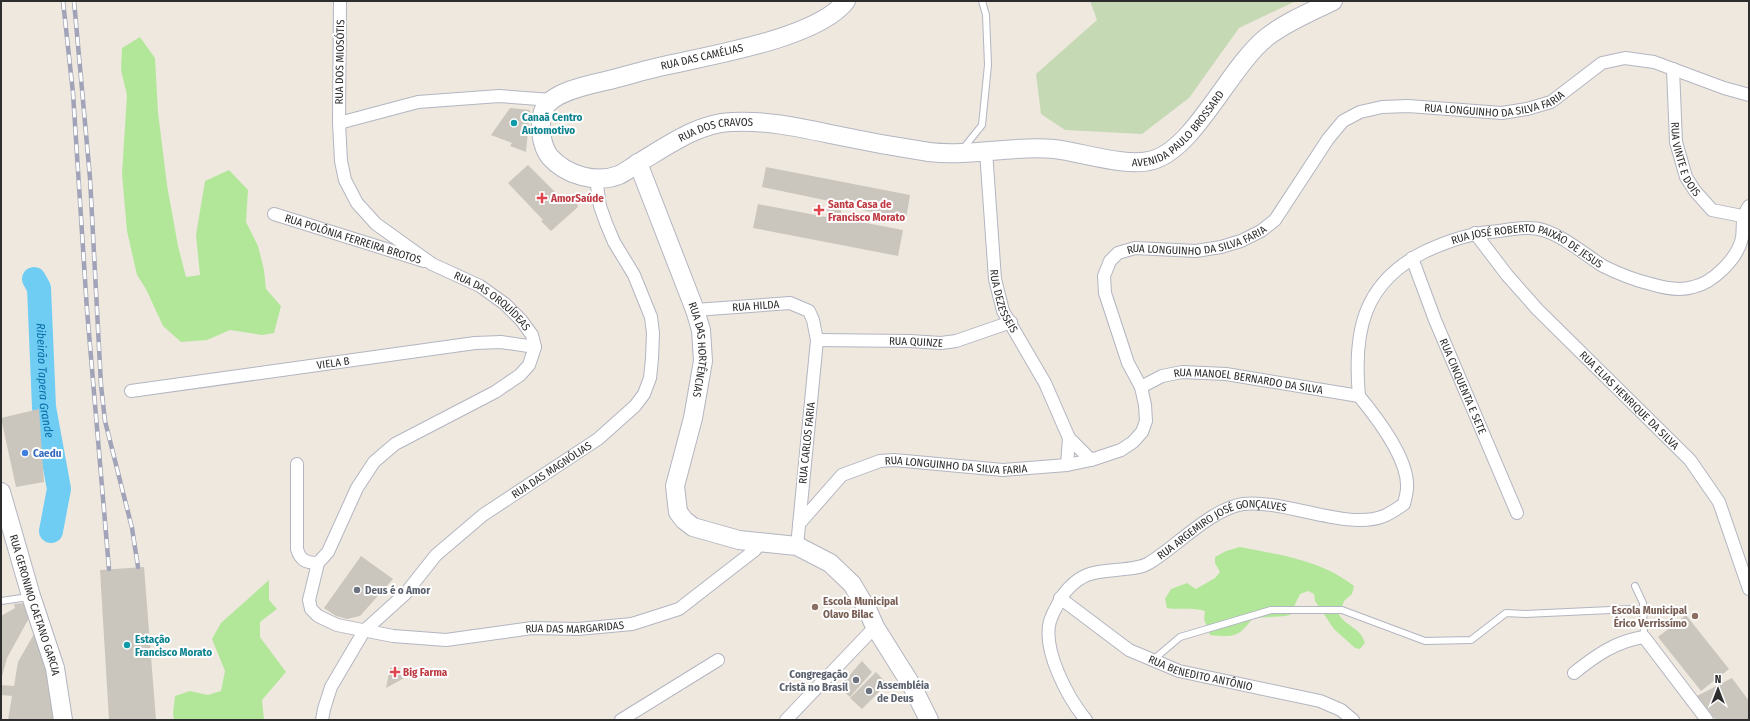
<svg xmlns="http://www.w3.org/2000/svg" width="1750" height="721" viewBox="0 0 1750 721" font-family="'Fira Sans Condensed',sans-serif">
  <style>
    .green { fill: #b2e79a }
    .cemetery { fill: #c6d9b5 }
    .lines { fill: none; stroke-linecap: round; stroke-linejoin: round }
    .river { stroke: #6fcdf4; stroke-width: 24 }
    .building { fill: #cbc6bd }
    .lane-casing { stroke: #b3b5c1; stroke-width: 8 }
    .street-casing { stroke: #b3b5c1; stroke-width: 14 }
    .secondary-casing { stroke: #b3b5c1; stroke-width: 20 }
    .lane { stroke: #fff; stroke-width: 6 }
    .street { stroke: #fff; stroke-width: 12 }
    .secondary { stroke: #fff; stroke-width: 18 }
    .rail-casing { stroke: #a1a4b8; stroke-width: 4.5 }
    .rail { stroke: #fff; stroke-width: 3; stroke-dasharray: 9; stroke-linecap: butt }
    .culture-dot { fill: #0f9aa8; stroke: #fff; stroke-width: 1.5 }
    .health-dot { fill: #e0444e; stroke: #fff; stroke-width: 1.5 }
    .shop-dot { fill: #3f7fe0; stroke: #fff; stroke-width: 1.5 }
    .worship-dot { fill: #6b7280; stroke: #fff; stroke-width: 1.5 }
    .education-dot { fill: #8d6e63; stroke: #fff; stroke-width: 1.5 }
    .labels { text-anchor: middle; dominant-baseline: central; stroke-width: 4; stroke-linejoin: round; paint-order: stroke }
    .street-label { font-size: 11px; fill: #2d2d2d; stroke: #fff }
    .culture-label { font-size: 11px; font-weight: bold; fill: #0d838f; stroke: #fff; text-anchor: start }
    .health-label { font-size: 11px; font-weight: bold; fill: #be3a42; stroke: #fff; text-anchor: start }
    .shop-label { font-size: 11px; font-weight: bold; fill: #366cbe; stroke: #fff; text-anchor: start }
    .worship-label { font-size: 11px; font-weight: bold; fill: #5b616d; stroke: #fff; text-anchor: start }
    .education-label { font-size: 11px; font-weight: bold; fill: #785e54; stroke: #fff; text-anchor: start }
    .water-label { font-size: 12px; font-style: italic; fill: #086ca6; stroke: #fff }
  </style>
  <rect width="100%" height="100%" fill="#efe8df"/>
  <g class="green">
    <polygon points="140,37 155,58 158,112 167,185 178,246 186,277 200,275 196,235 205,181 229,170 248,190 246,222 258,246 264,270 266,289 281,306 274,333 262,335 230,330 207,340 181,342 163,326 146,289 137,275 127,231 122,174 127,95 121,70 122,48"/>
    <path d="M1240,547C1280,555 1321,560 1354,586L1352,594L1344,601L1339,615C1348,628 1360,627 1365,643L1360,649L1355,648L1334,629L1315,601L1314,594L1308,591L1300,594L1290,615C1277,618 1265,616 1252,619C1238,638 1233,637 1210,635L1204,619L1205,611C1192,607 1181,610 1167,608L1165,599L1171,589L1187,583L1196,589L1215,578L1220,572L1215,563V557L1226,551Z"/>
    <polygon points="269,580 269,600 277,609 260,622 260,637 286,672 262,700 264,720 174,720 173,714 175,696 190,691 208,695 221,691 225,671 212,639 221,623"/>
  </g>
  <polygon class="cemetery" points="1090,1 1296,1 1239,28 1189,98 1142,134 1065,130 1041,114 1036,74 1097,20"/>
  <g class="lines">
    <path class="river" id="s1" d="M34,279L39,288L44,407L59,489L51,531"/>
  </g>
  <g class="building">
    <polygon points="510,108 530,110 526,152 510,146 512,143 491,135"/>
    <polygon points="528,165 565,202 574,194 578,207 551,231 541,221 543,220 508,183"/>
    <polygon points="766,167 910,195 906,219 842,206 840,218 903,230 898,256 753,228 758,204 826,217 829,201 762,187"/>
    <polygon points="39,409 44,482 16,487 1,418"/>
    <polygon points="361,556 393,579 360,616 347,619 336,616 324,608"/>
    <polygon points="144,567 156,720 109,720 100,570"/>
    <polygon points="27,603 29,618 7,658 1,680 1,616 15,608 14,604"/>
    <polygon points="1686,615 1729,669 1701,691 1658,637"/>
    <polygon points="34,634 35,634 54,688 56,720 8,720 12,696 1,695 1,685 14,686 18,662"/>
    <polygon points="862,661 872,672 850,697 839,687"/>
    <polygon points="390,668 406,669 406,677 386,688"/>
    <polygon points="876,672 887,684 862,709 850,698"/>
    <polygon points="1732,678 1749,701 1749,720 1716,720 1697,696"/>
  </g>
  <g class="lines">
    <g class="lane-casing">
      <g id="lane">
        <polyline points="962,150 982,125 988,65 986,15 982,1"/>
        <polyline points="1635,586 1643,603 1644,637"/>
        <polyline points="1,601 29,597"/>
        <polyline points="1153,660 1180,637 1271,610 1342,610 1425,641 1471,640 1506,613 1525,614 1632,609 1643,611"/>
      </g>
    </g>
    <g class="street-casing">
      <g id="street">
        <path id="s2" d="M340,1L339,123L341,161L345,180L357,203L376,224L432,264L480,286L505,304L521,320L532,335L535,347L529,365L520,375L495,392L395,444L374,462L357,488L328,552L318,563L309,600L311,609L318,616L337,625L393,636L446,640L532,628L578,629L632,624L679,609L755,550L761,542"/>
        <path id="s3" d="M1673,69L1676,142L1686,177L1695,191L1712,210L1742,216"/>
        <polyline points="339,123 418,102 499,96 552,100"/>
        <path id="s4" d="M986,151L995,279L1003,311L1045,383L1069,438"/>
        <path id="s5" d="M274,214L424,261"/>
        <path id="s6" d="M1475,233L1507,275L1537,309L1690,460L1719,502L1749,589"/>
        <path id="s7" d="M1412,258L1435,320L1517,513"/>
        <path id="s8" d="M695,310L790,303L809,311L813,320L817,340L797,546"/>
        <path id="s9" d="M817,340L910,341L941,343L956,341L1011,322"/>
        <path id="s10" d="M1141,387L1162,376L1182,372L1226,374L1359,396"/>
        <path id="s11" d="M131,391L475,343L501,342L535,347"/>
        <path id="s12" d="M1359,396C1353,331 1363,282 1426,251C1446,242 1467,234 1489,232C1505,231 1527,225 1543,230C1565,237 1584,254 1603,266C1619,274 1634,280 1651,284C1664,288 1680,291 1693,287C1713,283 1738,258 1742,238C1744,223 1740,220 1749,206"/>
        <path d="M297,464V549C300,560 306,563 318,563"/>
        <polyline points="1067,465 1069,438 1091,460"/>
        <path id="s13" d="M799,524L842,475L880,461L894,460L1003,470L1067,465L1091,460L1121,450L1133,442L1142,432L1146,421L1145,405L1141,387L1128,363L1105,293L1104,276L1110,261L1118,253L1135,248L1196,251L1221,247L1241,241L1261,231L1275,220L1328,139L1343,121L1360,112L1382,107L1408,106L1502,113L1527,109L1551,102L1602,63L1625,58L1654,62L1724,88L1749,95"/>
        <path id="s14" d="M1060,598L1129,650L1179,671L1320,701L1341,710L1353,720"/>
        <path d="M1574,673C1595,656 1616,641 1644,637L1707,720"/>
        <path id="s15" d="M322,720L324,709L331,687L364,631L405,594L436,555L483,515L598,439L635,406L644,394L650,378L652,359L653,333L651,317L634,275L614,242L606,223L600,206L596,179"/>
        <polyline points="621,720 718,660"/>
        <polyline points="786,720 875,627"/>
        <path id="s16" d="M1086,720C1068,698 1042,650 1050,621C1052,615 1055,609 1058,604C1063,592 1075,580 1087,575C1103,568 1135,572 1149,563C1177,546 1211,509 1243,504C1284,499 1347,531 1384,516C1391,513 1398,508 1404,504C1405,499 1407,493 1407,488C1409,459 1377,418 1359,396"/>
      </g>
    </g>
    <g class="secondary-casing">
      <g id="secondary">
        <path id="s17" d="M846,1C817,39 706,56 659,67C641,71 623,77 605,81C588,85 552,92 544,109C538,123 541,146 550,157C566,175 596,184 619,175C626,172 633,166 640,162C667,146 699,123 731,122C765,120 797,127 830,134C863,141 896,147 929,152C971,157 1012,145 1054,149C1082,152 1126,168 1153,160C1195,148 1230,66 1267,37C1286,22 1311,12 1333,1"/>
        <path id="s18" d="M638,163L695,310L701,330L703,361L693,418L675,486L678,512L684,520L693,527L739,540L797,546L830,563L852,584L868,611L875,627L912,686L929,720"/>
        <path id="s19" d="M1,492L31,596L55,668L63,720"/>
      </g>
    </g>
    <use href="#lane" class="lane"/>
    <use href="#street" class="street"/>
    <use href="#secondary" class="secondary"/>
    <g class="rail-casing">
      <g id="rail">
        <polyline points="63,1 73,93 87,310 109,569"/>
        <polyline points="74,1 90,178 101,385 105,421 132,528 138,567"/>
      </g>
    </g>
    <use href="#rail" class="rail"/>
  </g>
  <g class="culture-dot">
    <circle cx="514" cy="123" r="4"/>
    <circle cx="127" cy="645" r="4"/>
  </g>
  <g class="health-dot">
    <path d="M540 192h4v4h4v4h-4v4h-4v-4h-4v-4h4z"/>
    <path d="M817 204h4v4h4v4h-4v4h-4v-4h-4v-4h4z"/>
    <path d="M393 666h4v4h4v4h-4v4h-4v-4h-4v-4h4z"/>
  </g>
  <circle class="shop-dot" cx="25" cy="453" r="4"/>
  <g class="worship-dot">
    <circle cx="357" cy="590" r="4"/>
    <circle cx="856" cy="680" r="4"/>
    <circle cx="869" cy="691" r="4"/>
  </g>
  <g class="education-dot">
    <circle cx="815" cy="607" r="4"/>
    <circle cx="1695" cy="616" r="4"/>
  </g>
  <g class="labels">
    <g class="street-label">
      <text transform="translate(702 57) rotate(-13)">RUA DAS CAMÉLIAS</text>
      <text transform="translate(340 62) rotate(-89)">RUA DOS MIOSÓTIS</text>
      <text stroke="none"><textPath href="#s13" startOffset="1010">RUA LONGUINHO DA SILVA FARIA</textPath></text>
      <text stroke="none"><textPath href="#s17" startOffset="1041">AVENIDA PAULO BROSSARD</textPath></text>
      <text stroke="none"><textPath href="#s17" startOffset="560">RUA DOS CRAVOS</textPath></text>
      <text stroke="none"><textPath href="#s3" startOffset="92">RUA VINTE E DOIS</textPath></text>
      <text stroke="none"><textPath href="#s13" startOffset="650">RUA LONGUINHO DA SILVA FARIA</textPath></text>
      <text stroke="none"><textPath href="#s5" startOffset="83">RUA POLÔNIA FERREIRA BROTOS</textPath></text>
      <text stroke="none"><textPath href="#s12" startOffset="281">RUA JOSÉ ROBERTO PAIXÃO DE JESUS</textPath></text>
      <text stroke="none"><textPath href="#s4" startOffset="152">RUA DEZESSEIS</textPath></text>
      <text stroke="none"><textPath href="#s2" startOffset="374">RUA DAS ORQUÍDEAS</textPath></text>
      <text stroke="none"><textPath href="#s8" startOffset="61">RUA HILDA</textPath></text>
      <text stroke="none"><textPath href="#s9" startOffset="99">RUA QUINZE</textPath></text>
      <text stroke="none"><textPath href="#s18" startOffset="198">RUA DAS HORTÊNCIAS</textPath></text>
      <text stroke="none"><textPath href="#s11" startOffset="204">VIELA B</textPath></text>
      <text stroke="none"><textPath href="#s10" startOffset="111">RUA MANOEL BERNARDO DA SILVA</textPath></text>
      <text stroke="none"><textPath href="#s7" startOffset="138">RUA CINQUENTA E SETE</textPath></text>
      <text stroke="none"><textPath href="#s6" startOffset="228">RUA ELIAS HENRIQUE DA SILVA</textPath></text>
      <text transform="translate(807 443) rotate(-84)">RUA CARLOS FARIA</text>
      <text stroke="none"><textPath href="#s13" startOffset="182">RUA LONGUINHO DA SILVA FARIA</textPath></text>
      <text stroke="none"><textPath href="#s15" startOffset="348">RUA DAS MAGNÓLIAS</textPath></text>
      <text stroke="none"><textPath href="#s16" startOffset="316">RUA ARGEMIRO JOSÉ GONÇALVES</textPath></text>
      <text stroke="none"><textPath href="#s19" startOffset="118">RUA GERONIMO CAETANO GARCIA</textPath></text>
      <text stroke="none"><textPath href="#s2" startOffset="1077">RUA DAS MARGARIDAS</textPath></text>
      <text stroke="none"><textPath href="#s14" startOffset="162">RUA BENEDITO ANTÔNIO</textPath></text>
    </g>
    <g class="culture-label">
      <text x="522" y="117">Canaã Centro<tspan x="522" dy="13">Automotivo</tspan></text>
      <text x="135" y="639">Estação<tspan x="135" dy="13">Francisco Morato</tspan></text>
    </g>
    <g class="health-label">
      <text x="551" y="198">AmorSaúde</text>
      <text x="828" y="204">Santa Casa de<tspan x="828" dy="13">Francisco Morato</tspan></text>
      <text x="403" y="672">Big Farma</text>
    </g>
    <g class="shop-label">
      <text x="33" y="453">Caedu</text>
    </g>
    <g class="worship-label">
      <text x="365" y="590">Deus é o Amor</text>
      <text x="848" y="674" text-anchor="end">Congregação<tspan x="848" dy="13">Cristã no Brasil</tspan></text>
      <text x="877" y="685">Assembléia<tspan x="877" dy="13">de Deus</tspan></text>
    </g>
    <g class="education-label">
      <text x="823" y="601">Escola Municipal<tspan x="823" dy="13">Olavo Bilac</tspan></text>
      <text x="1687" y="610" text-anchor="end">Escola Municipal<tspan x="1687" dy="13">Érico Verrissímo</tspan></text>
    </g>
    <g class="water-label">
      <text stroke="none"><textPath href="#s1" startOffset="103">Ribeirão Tapera Grande</textPath></text>
    </g>
  </g>
  <rect width="1750" height="721" fill="none" stroke="#2d2d2d" stroke-width="4"/>
  <g transform="translate(1718 689)" stroke="#ffffff" stroke-width="3" paint-order="stroke">
  <path d="M0-3L7 15L0 10L-7 15Z" fill="#2d2d2d"/>
  <text y="-6" font-size="11" font-weight="bold" text-anchor="middle" fill="#2d2d2d">N</text>
  </g>
</svg>
